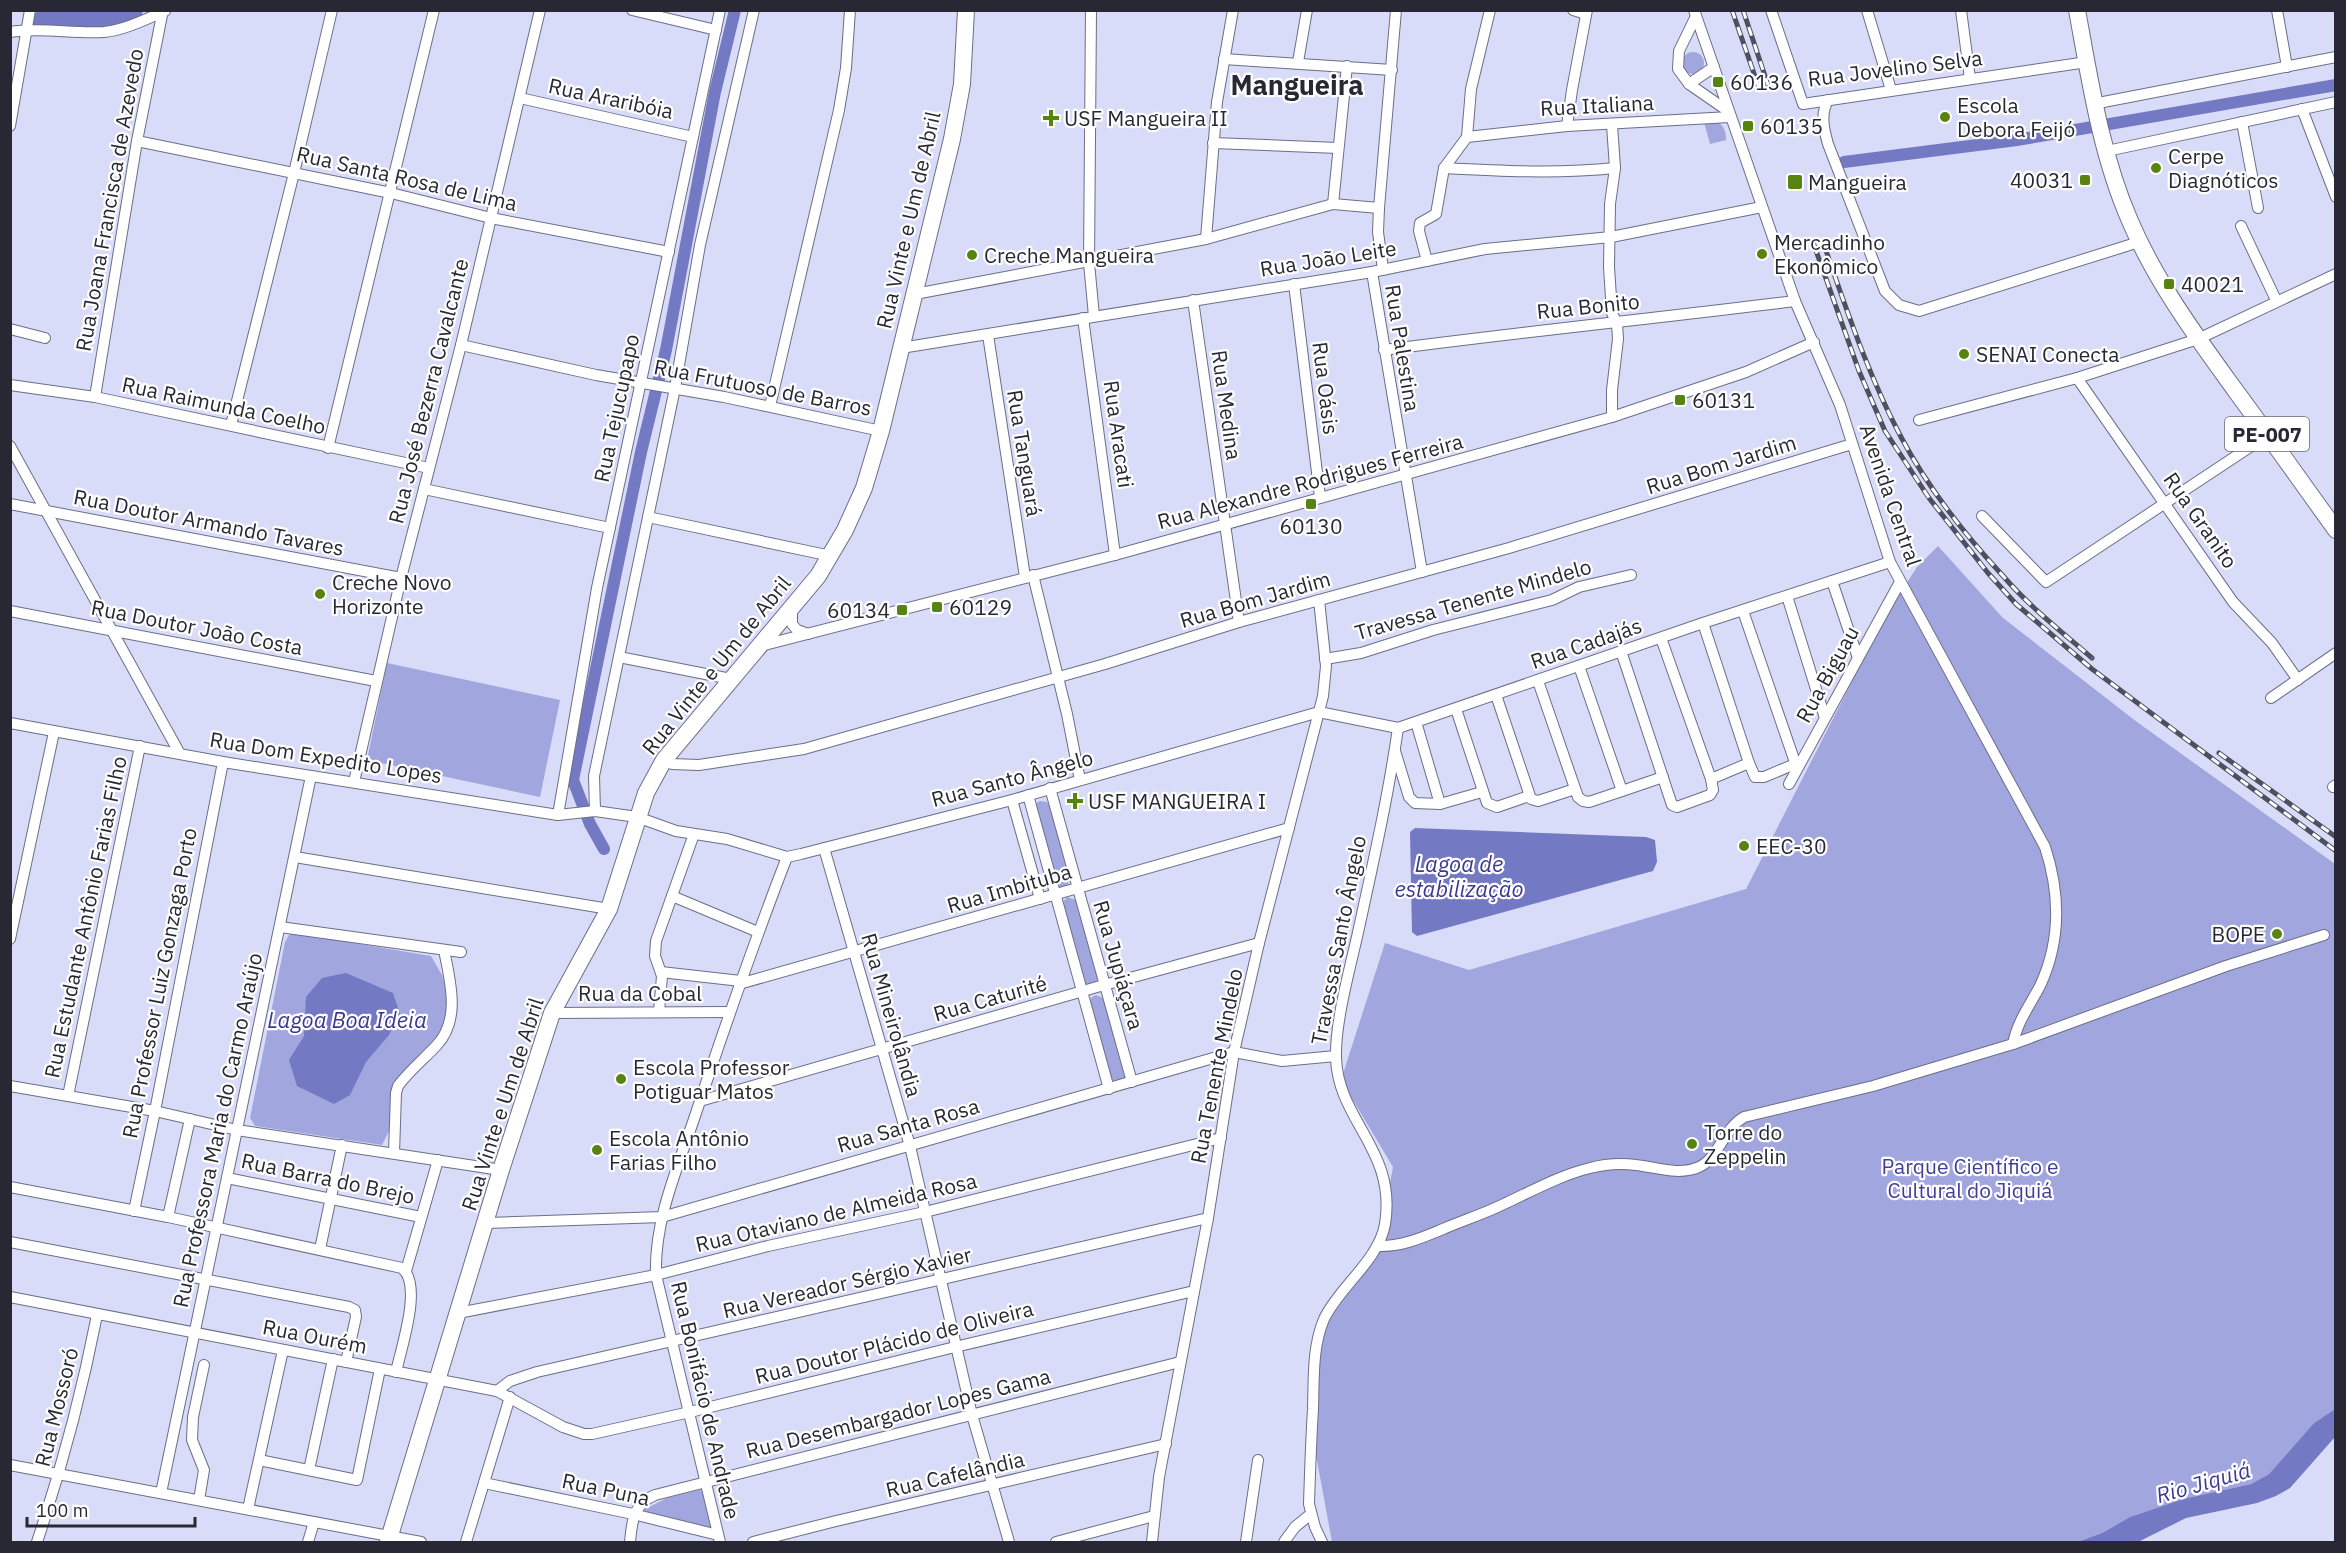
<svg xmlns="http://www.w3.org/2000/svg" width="2346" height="1553" viewBox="0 0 2346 1553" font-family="'IBM Plex Sans',sans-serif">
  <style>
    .green { fill: #a1a6de }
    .water { fill: #7479c3 }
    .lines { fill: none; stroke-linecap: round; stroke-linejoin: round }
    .canal { stroke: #7479c3; stroke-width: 12 }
    .river { stroke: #7479c3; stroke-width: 20 }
    .street-casing { stroke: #6b6e87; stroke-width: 12 }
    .primary-casing { stroke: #6b6e87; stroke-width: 18 }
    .street { stroke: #fff; stroke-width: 10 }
    .primary { stroke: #fff; stroke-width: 16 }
    .rail-casing { stroke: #4e505f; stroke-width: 5 }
    .rail { stroke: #fff; stroke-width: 3; stroke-dasharray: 9; stroke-linecap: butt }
    .poi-dot { fill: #578310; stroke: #fff; stroke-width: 2 }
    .labels { text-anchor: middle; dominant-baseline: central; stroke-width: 4.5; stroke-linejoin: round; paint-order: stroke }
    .shield { fill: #fff; stroke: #686870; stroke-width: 1.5 }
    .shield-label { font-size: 20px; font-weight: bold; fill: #272833 }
    .street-label { font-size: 21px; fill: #272833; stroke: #fff }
    .poi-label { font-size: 21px; fill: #272833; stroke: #fff; text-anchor: start }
    .park-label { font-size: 21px; fill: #423e98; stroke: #fff }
    .water-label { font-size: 22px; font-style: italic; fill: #3c3892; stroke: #fff }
    .district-label { font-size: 27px; font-weight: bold; fill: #272833; stroke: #fff }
  </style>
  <rect width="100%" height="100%" fill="#d9dcf9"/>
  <g class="green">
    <circle cx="1693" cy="63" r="11"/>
    <path d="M1713,120C1723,124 1726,129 1726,140L1710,144L1704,122Z"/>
    <polygon points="1938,546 2003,618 2137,722 2335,864 2335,1409 2314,1423 2269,1474 2251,1484 2183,1499 2130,1517 2102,1533 2077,1542 1332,1542 1314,1444 1321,1321 1380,1237 1393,1167 1341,1080 1385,943 1469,970 1746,889 1886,615 1917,567"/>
    <polygon points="387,663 560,700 540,797 367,760"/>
    <polygon points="1040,801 1047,802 1049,805 1070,879 1067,887 1059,887 1035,804"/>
    <polygon points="1067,897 1076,900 1098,978 1097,982 1088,985 1085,983 1063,902"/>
    <polygon points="294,933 431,956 442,975 448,997 445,1023 441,1034 403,1076 391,1127 382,1145 255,1126 250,1118 285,942 289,935"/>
    <polygon points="1096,995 1103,998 1126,1076 1125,1078 1115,1082 1111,1079 1089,1001 1092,997"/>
    <polygon points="699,1490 703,1491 711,1528 644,1511 645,1509 667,1498"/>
  </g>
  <g class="water">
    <polygon points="1415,828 1646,837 1655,840 1657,862 1653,871 1417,936 1412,932 1410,832"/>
    <polygon points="346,973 393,993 400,1014 389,1035 366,1062 350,1095 334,1104 297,1086 289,1060 304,1036 306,997 322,978"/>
    <polygon points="2335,1409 2335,1437 2290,1488 2276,1496 2257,1503 2186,1518 2138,1542 2077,1542 2102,1533 2130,1517 2183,1499 2251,1484 2269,1474 2314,1423"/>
  </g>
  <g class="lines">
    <g class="canal">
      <polyline points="1844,162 2017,140 2336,85"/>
      <polyline points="604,849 590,824 573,780 641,452 666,350 715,92 735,10"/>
    </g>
    <polyline class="river" points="38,22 90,22 133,10"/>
    <g class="street-casing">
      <g id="street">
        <polyline points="632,10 716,30"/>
        <polyline points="1091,10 1089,263 1094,316"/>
        <polyline points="1573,10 1586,14"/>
        <path d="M1694,10L1795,301L1840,405L1890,562L2045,847C2060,893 2061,941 2040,986C2030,1005 2017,1022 2013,1044"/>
        <polyline points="1771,10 1803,104 2087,62"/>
        <polyline points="1867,10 1891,90"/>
        <polyline points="1961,10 1970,79"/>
        <polyline points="2277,10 2287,67"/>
        <polyline points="1696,16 1679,51 1678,69 1689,84 1728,111"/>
        <path d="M10,32C42,27 72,34 104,32C125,30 146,19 165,11"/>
        <polyline points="1224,59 1392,70"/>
        <polyline points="1298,62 1307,10"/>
        <polyline points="1689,84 1714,67"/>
        <polyline points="520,98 693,137"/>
        <path d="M1828,100C1820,114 1824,130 1828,144L1885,291L1899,305L1919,311L2139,242"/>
        <polyline points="2093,104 2336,57"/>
        <polyline points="2302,109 2336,197"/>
        <polyline points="2242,122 2258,208"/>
        <polyline points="10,126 30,10"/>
        <polyline points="1567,126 1572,90 1587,10"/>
        <polyline points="1467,137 1567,126 1730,117"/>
        <polyline points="137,141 391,193 491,218 669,252"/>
        <polyline points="1213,143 1338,148"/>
        <polyline points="2107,151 2336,102"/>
        <path d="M1444,168C1501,171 1558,174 1615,168"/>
        <polyline points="1333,204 1347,66"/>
        <polyline points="2241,226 2276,300"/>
        <polyline points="1206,239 1217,102 1233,10"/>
        <polyline points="1427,261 1419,231 1420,223 1436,214 1444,168 1467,137 1471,89 1490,10"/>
        <polyline points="1383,270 1378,232 1379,208 1396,10"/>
        <polyline points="1372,272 1422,572"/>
        <polyline points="1294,284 1320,497"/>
        <polyline points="915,294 1206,239 1333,204 1379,208"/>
        <polyline points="1193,300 1239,622"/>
        <polyline points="1083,318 1115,555"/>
        <polyline points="10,329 45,338"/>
        <polyline points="988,335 1025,577"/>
        <polyline points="461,345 596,375 724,397 881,431"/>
        <polyline points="901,348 1372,272 1485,249 1611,237 1762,207"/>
        <path d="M1384,350C1521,332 1658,318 1795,301"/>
        <polyline points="2077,378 2233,602 2272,643 2298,680"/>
        <polyline points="10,385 95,397 429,468"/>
        <polyline points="95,397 137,141 163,10"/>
        <polyline points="770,406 839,110 846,68 850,10"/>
        <polyline points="1612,417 1612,390 1618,339 1617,324 1612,313 1609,267 1610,204 1615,168 1612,125"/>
        <polyline points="1919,420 2077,378 2198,339 2336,274"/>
        <polyline points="231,425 294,173 332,10"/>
        <polyline points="10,446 180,754"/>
        <polyline points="328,448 434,10"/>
        <polyline points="424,489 610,528"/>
        <polyline points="10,504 401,578"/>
        <polyline points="1982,516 2046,582 2268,435"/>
        <polyline points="648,517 831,556"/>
        <polyline points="1033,575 1067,714 1080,780"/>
        <polyline points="1832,581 1858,658"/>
        <polyline points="1787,596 1825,718"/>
        <polyline points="792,609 792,624 797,630 808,634"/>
        <polyline points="10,611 376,681"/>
        <polyline points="1743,611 1797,768"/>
        <polyline points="1703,623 1749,763 1755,777 1764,777 1795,764"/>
        <polyline points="1661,638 1711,779 1749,763"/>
        <polyline points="760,646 1115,555 1612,417 1746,372 1814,342"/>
        <polyline points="1621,651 1672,805 1677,807 1710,795 1713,790 1711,779"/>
        <polyline points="619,657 731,679"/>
        <polyline points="1325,659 1361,653 1433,630 1552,600 1579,587 1631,575"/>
        <polyline points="1579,666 1622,791 1663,777"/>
        <polyline points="1538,681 1578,797 1583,801 1589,802 1622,791"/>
        <polyline points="1496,695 1531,799 1538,801 1575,789"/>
        <polyline points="2271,698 2336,653"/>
        <polyline points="1456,709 1487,803 1497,807 1529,796"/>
        <polyline points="1416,722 1440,804"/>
        <polyline points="10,723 223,762 558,815 595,811 637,817 676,831 727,839 787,857 801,854 1012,800 1319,712 1398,728 1703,623 1890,562"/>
        <polyline points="1395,751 1409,797 1415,803 1440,804 1482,792"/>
        <polyline points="664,760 672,764 699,765 804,749 1105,664 1239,622 1509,548 1852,444"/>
        <polyline points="354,782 401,578 461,345 540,10"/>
        <polyline points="1789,784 1900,582"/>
        <polyline points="2333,787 2336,785"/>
        <polyline points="1050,788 1132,1082"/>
        <polyline points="1028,795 1109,1089"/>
        <polyline points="1012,800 1040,899"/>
        <polyline points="595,811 594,776 675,388 700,245 754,10"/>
        <polyline points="558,815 597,588 720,10"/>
        <polyline points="824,848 910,1146 972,1415 1009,1542"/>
        <polyline points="295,857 609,909"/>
        <polyline points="672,896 758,932"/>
        <polyline points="280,927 461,952"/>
        <polyline points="10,939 54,732"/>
        <polyline points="661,972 741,981"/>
        <polyline points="739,984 1289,828"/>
        <polyline points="659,1012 662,976 655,956 656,941 694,834"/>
        <polyline points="552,1013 729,1012"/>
        <polyline points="10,1086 155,1111 237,1130 501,1170"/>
        <polyline points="68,1096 140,746"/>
        <polyline points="700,1101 1104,985 1259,943"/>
        <path d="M394,1153L396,1093L398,1086C409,1071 424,1059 437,1045C461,1019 450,981 444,950"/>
        <polyline points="227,1178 421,1217"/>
        <path d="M10,1187L168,1217L402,1268C423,1285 401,1348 396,1372"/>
        <polyline points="134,1211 155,1111 223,762"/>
        <polyline points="168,1217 190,1119"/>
        <polyline points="487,1223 662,1217 1234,1052 1282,1061 1336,1056"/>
        <polyline points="10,1242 349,1307 355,1310 356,1317 346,1362"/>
        <path d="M1377,1246C1401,1247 1421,1238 1443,1229C1464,1220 1486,1213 1506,1203C1534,1190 1561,1175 1590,1168C1605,1164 1621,1163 1636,1165C1656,1167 1678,1176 1699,1167C1719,1158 1723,1129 1744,1117L1873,1086L2013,1044L2226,966L2324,935"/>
        <polyline points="320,1249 342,1145"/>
        <polyline points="406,1271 438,1160"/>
        <polyline points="10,1297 497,1391 563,1427 584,1434 592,1434 690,1412 955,1347 1194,1291"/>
        <polyline points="458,1313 656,1275 768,1246 925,1212 1221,1138"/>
        <polyline points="497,1391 510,1381 537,1372 1208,1218"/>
        <polyline points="259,1460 357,1480 380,1369"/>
        <polyline points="10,1465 421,1542"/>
        <polyline points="309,1470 333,1359"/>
        <polyline points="484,1483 633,1514 718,1535"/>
        <polyline points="161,1493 311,776"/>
        <polyline points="199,1500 204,1470 192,1440 193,1417 204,1365"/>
        <polyline points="248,1509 283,1350"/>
        <path d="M37,1542C62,1467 82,1392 97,1315"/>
        <polyline points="308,1542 314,1522"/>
        <polyline points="466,1542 510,1397"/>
        <path d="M630,1542C632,1521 633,1504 655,1495L1180,1362"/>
        <path d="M720,1542L656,1275C654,1220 678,1167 695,1116C724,1029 754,942 787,857"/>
        <polyline points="753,1542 836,1521 1166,1444"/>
        <polyline points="1056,1542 1154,1516"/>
        <polyline points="1152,1542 1159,1477 1208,1218 1234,1052 1259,943 1323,696 1326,666 1319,600"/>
        <polyline points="1246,1542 1258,1460"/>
        <polyline points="1284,1542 1295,1527 1311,1514"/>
        <path d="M1322,1542L1315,1527L1309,1504C1310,1472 1311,1441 1313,1409C1314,1380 1312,1347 1324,1319C1339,1287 1379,1260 1385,1224C1397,1150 1338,1121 1336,1058C1335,1023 1349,972 1357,937C1372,868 1388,798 1398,728"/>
      </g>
    </g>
    <g class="primary-casing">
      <g id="primary">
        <path d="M2077,10C2090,81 2101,155 2130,221C2156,282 2196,336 2235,390C2269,436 2302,483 2336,530"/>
        <polyline points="388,1542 501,1170 552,1013 609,909 646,793 664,760 818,576 845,530 864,488 881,431 952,139 962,84 966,10"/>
      </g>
    </g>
    <use href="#street" class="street"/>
    <use href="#primary" class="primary"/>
    <g class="rail-casing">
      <g id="rail">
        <polyline points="1732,10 1759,88"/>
        <polyline points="1743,10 1768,85"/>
        <path d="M1823,242C1846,308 1868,375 1901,437C1928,488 1965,535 2004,577C2030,607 2062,632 2092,658"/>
        <polyline points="1814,245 1859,371 1885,431 1929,498 1988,573 2016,604 2092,669 2336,851"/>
        <polyline points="2219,753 2336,837"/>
      </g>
    </g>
    <use href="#rail" class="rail"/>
  </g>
  <g class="poi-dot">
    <rect x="1712" y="76" width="12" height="12" rx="3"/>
    <circle cx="1945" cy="117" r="6"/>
    <path d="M1048 109h6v6h6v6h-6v6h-6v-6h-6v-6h6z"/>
    <rect x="1742" y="120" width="12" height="12" rx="3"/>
    <circle cx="2156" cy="168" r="6"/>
    <rect x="2079" y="174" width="12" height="12" rx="3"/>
    <rect x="1787" y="174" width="16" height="16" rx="3"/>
    <circle cx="1762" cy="254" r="6"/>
    <circle cx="972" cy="255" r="6"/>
    <rect x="2163" y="278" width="12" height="12" rx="3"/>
    <circle cx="1964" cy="354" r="6"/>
    <rect x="1674" y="394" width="12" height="12" rx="3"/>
    <rect x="1305" y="498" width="12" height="12" rx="3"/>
    <circle cx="320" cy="594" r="6"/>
    <rect x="931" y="601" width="12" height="12" rx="3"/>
    <rect x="896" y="604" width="12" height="12" rx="3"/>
    <path d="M1072 792h6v6h6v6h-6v6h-6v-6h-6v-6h6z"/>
    <circle cx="1744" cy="846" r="6"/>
    <circle cx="2277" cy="934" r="6"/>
    <circle cx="621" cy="1079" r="6"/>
    <circle cx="1692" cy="1144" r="6"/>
    <circle cx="597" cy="1150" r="6"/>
  </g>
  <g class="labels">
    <rect class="shield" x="2225" y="417" width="84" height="34" rx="4.5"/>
    <g class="shield-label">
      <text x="2267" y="434">PE-007</text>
    </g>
    <g class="street-label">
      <text transform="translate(1895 68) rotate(-7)">Rua Jovelino Selva</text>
      <text transform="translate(611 98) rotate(12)">Rua Araribóia</text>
      <text transform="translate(1597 105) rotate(-3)">Rua Italiana</text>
      <text transform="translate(407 178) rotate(13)">Rua Santa Rosa de Lima</text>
      <text transform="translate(109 200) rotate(-80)">Rua Joana Francisca de Azevedo</text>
      <text transform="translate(908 220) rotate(-77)">Rua Vinte e Um de Abril</text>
      <text transform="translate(1328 258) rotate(-9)">Rua João Leite</text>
      <text transform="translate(1588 306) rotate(-6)">Rua Bonito</text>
      <text transform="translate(1403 348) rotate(81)">Rua Palestina</text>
      <text transform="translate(763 387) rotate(11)">Rua Frutuoso de Barros</text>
      <text transform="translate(1326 388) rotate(83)">Rua Oásis</text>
      <text transform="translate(428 391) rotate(-76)">Rua José Bezerra Cavalcante</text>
      <text transform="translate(224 405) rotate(12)">Rua Raimunda Coelho</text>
      <text transform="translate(1227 405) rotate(82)">Rua Medina</text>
      <text transform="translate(616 408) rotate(-78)">Rua Tejucupapo</text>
      <text transform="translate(1119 434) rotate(82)">Rua Aracati</text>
      <text transform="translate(1025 453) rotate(81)">Rua Tanguará</text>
      <text transform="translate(1721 464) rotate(-17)">Rua Bom Jardim</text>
      <text transform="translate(1310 481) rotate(-15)">Rua Alexandre Rodrigues Ferreira</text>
      <text transform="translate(1891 495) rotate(71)">Avenida Central</text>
      <text transform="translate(2201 520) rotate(55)">Rua Granito</text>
      <text transform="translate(209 522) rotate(11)">Rua Doutor Armando Tavares</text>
      <text transform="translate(1255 599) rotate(-16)">Rua Bom Jardim</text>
      <text transform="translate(1473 599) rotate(-16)">Travessa Tenente Mindelo</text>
      <text transform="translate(197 627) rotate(11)">Rua Doutor João Costa</text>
      <text transform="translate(1586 643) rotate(-19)">Rua Cadajás</text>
      <text transform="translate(716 665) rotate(-51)">Rua Vinte e Um de Abril</text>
      <text transform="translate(1827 674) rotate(-61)">Rua Biguau</text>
      <text transform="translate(326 757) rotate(9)">Rua Dom Expedito Lopes</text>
      <text transform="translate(1012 778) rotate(-15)">Rua Santo Ângelo</text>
      <text transform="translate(1009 888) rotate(-16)">Rua Imbituba</text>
      <text transform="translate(85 917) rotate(-78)">Rua Estudante Antônio Farias Filho</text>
      <text transform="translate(1338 940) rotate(-79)">Travessa Santo Ângelo</text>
      <text transform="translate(1119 965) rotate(74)">Rua Jupiáçara</text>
      <text transform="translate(159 983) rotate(-79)">Rua Professor Luiz Gonzaga Porto</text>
      <text x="640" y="993">Rua da Cobal</text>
      <text transform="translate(990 998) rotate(-16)">Rua Caturité</text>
      <text transform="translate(892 1015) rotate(74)">Rua Mineirolândia</text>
      <text transform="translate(1216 1066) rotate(-79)">Rua Tenente Mindelo</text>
      <text transform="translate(502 1104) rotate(-72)">Rua Vinte e Um de Abril</text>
      <text transform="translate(908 1125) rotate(-16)">Rua Santa Rosa</text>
      <text transform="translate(217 1130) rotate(-78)">Rua Professora Maria do Carmo Araújo</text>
      <text transform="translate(328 1178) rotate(12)">Rua Barra do Brejo</text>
      <text transform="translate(836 1212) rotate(-13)">Rua Otaviano de Almeida Rosa</text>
      <text transform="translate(847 1282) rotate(-13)">Rua Vereador Sérgio Xavier</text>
      <text transform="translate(315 1336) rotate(11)">Rua Ourém</text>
      <text transform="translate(894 1342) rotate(-14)">Rua Doutor Plácido de Oliveira</text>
      <text transform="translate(706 1400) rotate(77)">Rua Bonifácio de Andrade</text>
      <text transform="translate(56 1407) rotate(-76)">Rua Mossoró</text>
      <text transform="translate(898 1413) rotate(-14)">Rua Desembargador Lopes Gama</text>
      <text transform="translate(955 1474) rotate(-13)">Rua Cafelândia</text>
      <text transform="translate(606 1489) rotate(12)">Rua Puna</text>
    </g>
    <g class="poi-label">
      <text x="1730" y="82">60136</text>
      <text x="1957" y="105">Escola<tspan x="1957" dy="24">Debora Feijó</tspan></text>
      <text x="1064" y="118">USF Mangueira II</text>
      <text x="1760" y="126">60135</text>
      <text x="2168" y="156">Cerpe<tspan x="2168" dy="24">Diagnóticos</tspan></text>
      <text x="2073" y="180" text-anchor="end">40031</text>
      <text x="1808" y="182">Mangueira</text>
      <text x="1774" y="242">Mercadinho<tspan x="1774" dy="24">Ekonômico</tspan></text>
      <text x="984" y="255">Creche Mangueira</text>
      <text x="2181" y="284">40021</text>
      <text x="1976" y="354">SENAI Conecta</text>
      <text x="1692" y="400">60131</text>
      <text x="1311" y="526" text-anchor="middle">60130</text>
      <text x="332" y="582">Creche Novo<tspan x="332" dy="24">Horizonte</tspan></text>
      <text x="949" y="607">60129</text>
      <text x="890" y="610" text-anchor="end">60134</text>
      <text x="1088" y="801">USF MANGUEIRA I</text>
      <text x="1756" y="846">EEC-30</text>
      <text x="2265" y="934" text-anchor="end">BOPE</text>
      <text x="633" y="1067">Escola Professor<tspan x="633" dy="24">Potiguar Matos</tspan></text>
      <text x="1704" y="1132">Torre do<tspan x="1704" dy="24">Zeppelin</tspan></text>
      <text x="609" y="1138">Escola Antônio<tspan x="609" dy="24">Farias Filho</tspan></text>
    </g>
    <g class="park-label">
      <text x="1970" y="1166">Parque Científico e<tspan x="1970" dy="24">Cultural do Jiquiá</tspan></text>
    </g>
    <g class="water-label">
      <text x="1459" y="863">Lagoa de<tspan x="1459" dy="25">estabilização</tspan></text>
      <text x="347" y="1019">Lagoa Boa Ideia</text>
      <text transform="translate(2203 1482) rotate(-16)">Rio Jiquiá</text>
    </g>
    <g class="district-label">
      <text x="1297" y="84">Mangueira</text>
    </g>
  </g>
  <rect width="2346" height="1553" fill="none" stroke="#272833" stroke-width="24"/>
  <path d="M27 1517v9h168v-9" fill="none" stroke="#272833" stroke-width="3"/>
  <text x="36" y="1517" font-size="18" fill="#272833" stroke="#ffffff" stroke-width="4.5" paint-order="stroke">100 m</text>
</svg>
